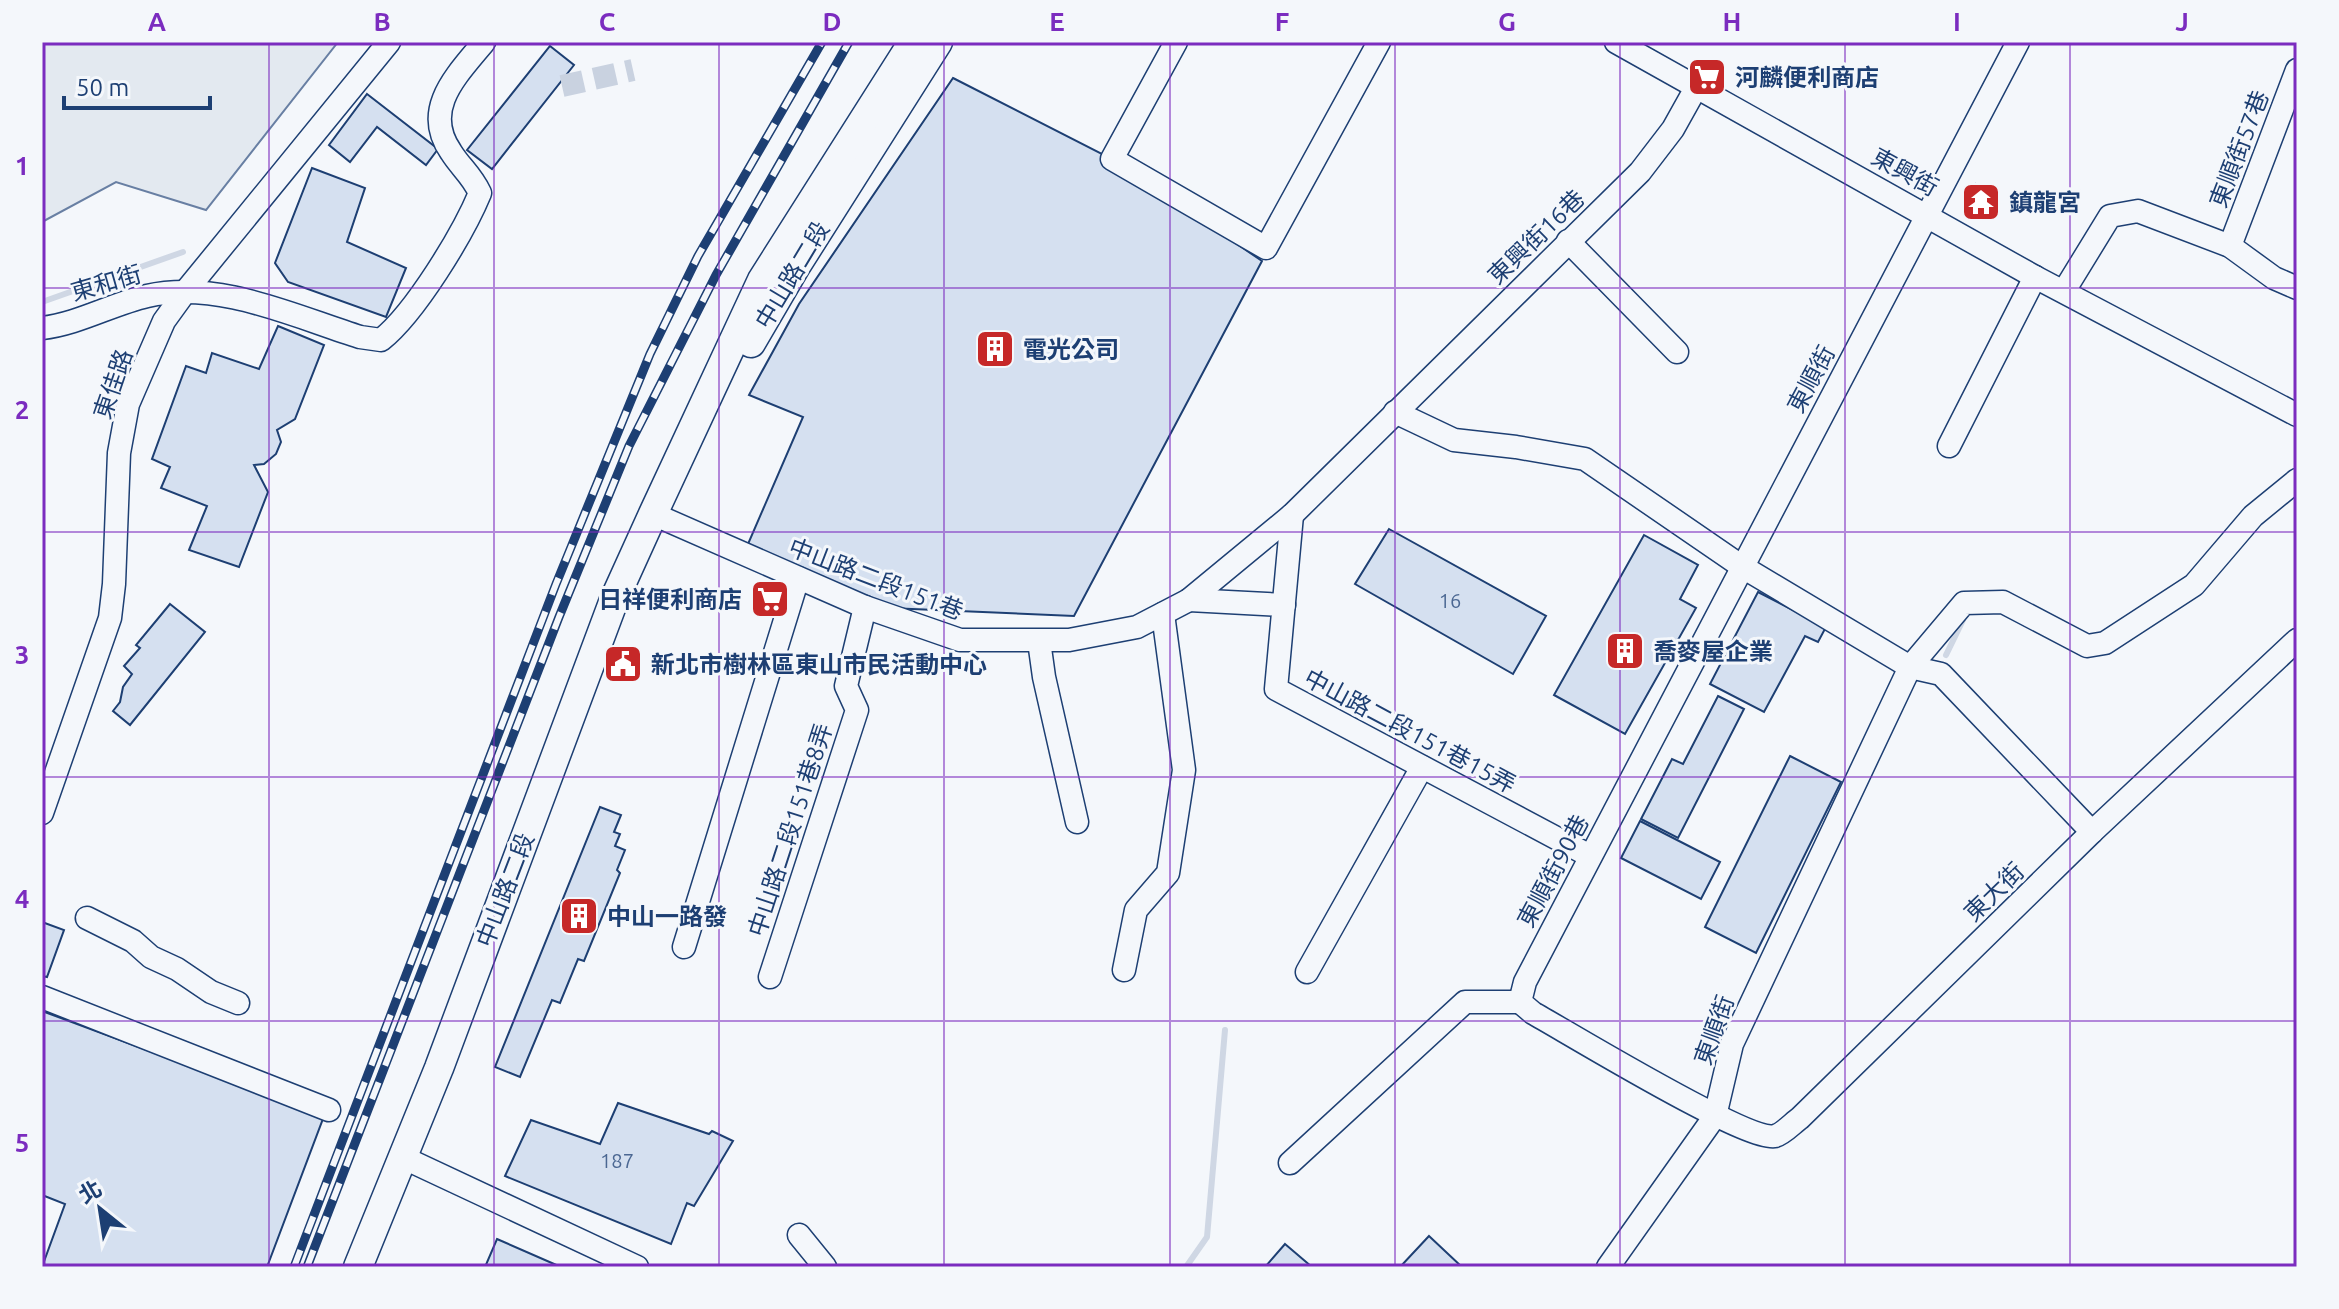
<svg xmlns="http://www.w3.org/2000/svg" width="2339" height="1309" viewBox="0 0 2339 1309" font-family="Ubuntu,'Noto Sans TC',sans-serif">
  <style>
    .green { fill: #e3e9f0; stroke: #687fa3; stroke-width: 2 }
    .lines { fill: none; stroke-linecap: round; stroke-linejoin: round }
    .stream { stroke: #cfd7e4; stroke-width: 6 }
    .building { fill: #d5e0f0; stroke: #1d3f73; stroke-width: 2 }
    .minor-tunnel { stroke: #c9d2e0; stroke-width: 22; stroke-dasharray: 22 11; stroke-linecap: butt }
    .minor-casing { stroke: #1d3f73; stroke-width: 25 }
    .major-casing { stroke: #1d3f73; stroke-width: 31 }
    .minor { stroke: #f4f7fb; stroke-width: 22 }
    .major { stroke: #f4f7fb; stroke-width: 28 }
    .rail-casing { stroke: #1d3f73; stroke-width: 9 }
    .rail { stroke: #f4f7fb; stroke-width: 6; stroke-dasharray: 18; stroke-linecap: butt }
    .grid { fill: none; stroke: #7b2cbf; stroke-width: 2; stroke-opacity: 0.55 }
    .labels { text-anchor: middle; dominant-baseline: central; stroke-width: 6; stroke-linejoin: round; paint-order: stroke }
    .number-label { font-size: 20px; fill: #4b6792 }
    .poi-label { font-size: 24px; font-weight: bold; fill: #1d3f73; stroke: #f4f7fb; text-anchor: start }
    .street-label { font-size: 24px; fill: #1d3f73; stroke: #f4f7fb }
    .neatline { fill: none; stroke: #7b2cbf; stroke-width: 3 }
    .grid-label { font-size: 26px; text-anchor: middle; font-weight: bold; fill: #7b2cbf }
  </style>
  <rect width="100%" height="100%" fill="#f4f7fb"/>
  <polygon class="green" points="42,42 338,42 206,210 116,182 42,222"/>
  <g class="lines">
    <g class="stream">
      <polyline points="42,302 183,252"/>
      <polyline points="1946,655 1963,620"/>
      <polyline points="1186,1267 1207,1237 1225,1030"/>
    </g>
  </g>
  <g class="building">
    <polygon points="550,46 574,65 492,169 467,150"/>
    <polygon points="953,78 1112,159 1262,261 1074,616 865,607 748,544 803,417 749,395 799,304"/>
    <polygon points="367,94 438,149 426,165 377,127 350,162 329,145"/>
    <polygon points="312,168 365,188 347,242 406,268 386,317 288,282 275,263"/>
    <polygon points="1976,184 1995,193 1986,213 1974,209 1969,195"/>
    <polygon points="278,326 324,345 295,419 277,430 281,442 276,454 264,464 254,465 268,492 239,567 189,550 207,506 161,488 170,467 152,459 186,366 206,373 212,353 259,369"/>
    <polygon points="1389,529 1546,616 1513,674 1355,584"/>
    <polygon points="1644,535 1698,565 1680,599 1696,608 1625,734 1554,695"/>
    <polygon points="1758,592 1826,627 1818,642 1805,636 1764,712 1710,684"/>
    <polygon points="170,604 205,632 130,725 113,711 120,702 123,687 132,674 124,666 140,648 136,645"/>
    <polygon points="1718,696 1744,709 1678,838 1641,819 1672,759 1683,764"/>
    <polygon points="1790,756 1841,782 1756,953 1705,927"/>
    <polygon points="600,807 621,815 614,832 620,834 615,846 625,850 617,870 620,873 584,961 578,959 560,1003 552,1000 520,1077 495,1067"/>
    <polygon points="1640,821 1720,862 1701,899 1621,858"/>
    <polygon points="42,922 64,930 47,977 42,976"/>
    <polygon points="42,1011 324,1116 267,1267 42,1267 65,1204 42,1195"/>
    <polygon points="618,1103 709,1134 712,1131 733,1141 694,1206 687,1203 671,1244 505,1176 531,1120 600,1144"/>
    <polygon points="1429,1236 1462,1267 1400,1267"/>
    <polygon points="497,1239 561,1267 485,1267"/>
    <polygon points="1285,1244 1312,1267 1265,1267"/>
  </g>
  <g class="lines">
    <polyline class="minor-tunnel" points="562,86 633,70"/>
    <g class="minor-casing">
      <g id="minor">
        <polyline points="1176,42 1112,159 1266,248 1379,42"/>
        <polyline points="1616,42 2035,277 2297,415"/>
        <path d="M2018,42L1525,982L1520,1002L1533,1013C1569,1033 1747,1142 1775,1136C1783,1134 1793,1123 1800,1118L2092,832L2297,640"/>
        <polyline points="1568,241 1677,352"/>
        <polyline points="2230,246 2297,70"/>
        <polyline points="2064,291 2110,216 2138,211 2230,246 2274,278 2297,288"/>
        <path d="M42,328C78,324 112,304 147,296C219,280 293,316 360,337L381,340C415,313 463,234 480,193C471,174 461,168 451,152C421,109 457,75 484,42"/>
        <polyline points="1395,412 1454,440 1516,447 1585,459 1741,566 1910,667 1941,674 2092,832"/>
        <polyline points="1949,446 2035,277"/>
        <polyline points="653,514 865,607 960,640 1069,640 1137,627 1189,600 1292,515 1640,172 1673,129 1697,86"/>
        <polyline points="1292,515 1276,689 1590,856"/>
        <polyline points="1189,600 1284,605"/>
        <polyline points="1039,641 1044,677 1077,822"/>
        <polyline points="42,813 110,618 114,584 119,453 128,404 164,321 185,292 389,42"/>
        <polyline points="87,918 133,941 151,957 177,969 211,992 238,1003"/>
        <polyline points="684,947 798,578"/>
        <polyline points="1124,970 1136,910 1168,873 1184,770 1163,614"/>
        <polyline points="1307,972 1422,767"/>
        <polyline points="770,977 857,710 846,686 865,607"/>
        <polyline points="42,997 329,1110"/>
        <polyline points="402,1157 637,1267"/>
        <polyline points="1290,1163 1465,1002 1520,1002"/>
        <polyline points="799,1235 825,1267"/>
        <polyline points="1608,1267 1715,1116 1732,1044 1910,667 1964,603 2003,602 2087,646 2105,643 2194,585 2253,516 2297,480"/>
      </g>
    </g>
    <g class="major-casing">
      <g id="major">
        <polyline points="751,343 796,266 938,42"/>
        <polyline points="358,1267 439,1068 614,600 653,514 762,280 913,42"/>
      </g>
    </g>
    <use href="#minor" class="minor"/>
    <use href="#major" class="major"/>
    <g class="rail-casing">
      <g id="rail">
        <polyline points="294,1267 556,584 650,354 698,256 822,42"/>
        <polyline points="307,1267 559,617 629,446 716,275 849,42"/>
      </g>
    </g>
    <use href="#rail" class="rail"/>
  </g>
  <path class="grid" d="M269,42V1267M494,42V1267M719,42V1267M944,42V1267M1170,42V1267M1395,42V1267M1620,42V1267M1845,42V1267M2070,42V1267M42,288H2297M42,532H2297M42,777H2297M42,1021H2297"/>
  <defs>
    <g id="supermarket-square" transform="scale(2)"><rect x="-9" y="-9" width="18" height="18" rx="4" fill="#c62828" stroke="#f4f7fb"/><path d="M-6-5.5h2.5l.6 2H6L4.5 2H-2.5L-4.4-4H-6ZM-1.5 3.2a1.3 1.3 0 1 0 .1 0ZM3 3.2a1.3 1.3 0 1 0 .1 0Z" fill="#fff"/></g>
    <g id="temple-square" transform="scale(2)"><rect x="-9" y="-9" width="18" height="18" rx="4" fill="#c62828" stroke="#f4f7fb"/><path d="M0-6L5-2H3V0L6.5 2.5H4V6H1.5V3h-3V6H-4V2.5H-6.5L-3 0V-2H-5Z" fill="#fff"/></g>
    <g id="building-square" transform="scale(2)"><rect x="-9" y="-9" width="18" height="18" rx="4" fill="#c62828" stroke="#f4f7fb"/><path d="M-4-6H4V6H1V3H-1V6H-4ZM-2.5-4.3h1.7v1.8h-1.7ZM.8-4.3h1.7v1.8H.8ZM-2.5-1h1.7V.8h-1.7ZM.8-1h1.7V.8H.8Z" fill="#fff"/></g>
    <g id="civic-square" transform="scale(2)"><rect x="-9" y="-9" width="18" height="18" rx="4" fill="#c62828" stroke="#f4f7fb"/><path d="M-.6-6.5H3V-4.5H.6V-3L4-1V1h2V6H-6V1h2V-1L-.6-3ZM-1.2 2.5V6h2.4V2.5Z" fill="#fff"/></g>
  </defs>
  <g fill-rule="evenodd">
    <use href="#supermarket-square" x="1707" y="77"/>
    <use href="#temple-square" x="1981" y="202"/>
    <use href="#building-square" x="995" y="349"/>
    <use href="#supermarket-square" x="770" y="599"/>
    <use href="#building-square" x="1625" y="651"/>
    <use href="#civic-square" x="623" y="664"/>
    <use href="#building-square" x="579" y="916"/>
  </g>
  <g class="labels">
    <g class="number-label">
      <text x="1450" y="600">16</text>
      <text x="617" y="1160">187</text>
    </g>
    <g class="poi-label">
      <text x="1735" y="77">河麟便利商店</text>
      <text x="2009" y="202">鎮龍宮</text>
      <text x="1023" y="349">電光公司</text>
      <text x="742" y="599" text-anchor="end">日祥便利商店</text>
      <text x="1653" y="651">喬麥屋企業</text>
      <text x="651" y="664">新北市樹林區東山市民活動中心</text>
      <text x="607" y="916">中山一路發</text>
    </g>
    <g class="street-label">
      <text transform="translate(2239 149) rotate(-69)">東順街57巷</text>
      <text transform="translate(1905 172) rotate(29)">東興街</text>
      <text transform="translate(1536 237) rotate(-44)">東興街16巷</text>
      <text transform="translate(792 275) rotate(-59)">中山路二段</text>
      <text transform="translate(106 283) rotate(-16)">東和街</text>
      <text transform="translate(1811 379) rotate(-62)">東順街</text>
      <text transform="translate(113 384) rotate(-71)">東佳路</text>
      <text transform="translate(876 579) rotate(21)">中山路二段151巷</text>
      <text transform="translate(1410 731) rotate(28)">中山路二段151巷15弄</text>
      <text transform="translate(790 830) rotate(-72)">中山路二段151巷8弄</text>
      <text transform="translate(1553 871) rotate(-62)">東順街90巷</text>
      <text transform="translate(505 890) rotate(-69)">中山路二段</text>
      <text transform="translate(1994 892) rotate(-44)">東大街</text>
      <text transform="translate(1714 1030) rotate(-70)">東順街</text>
    </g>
  </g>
  <rect width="2339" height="1309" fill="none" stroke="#f4f7fb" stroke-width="88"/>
  <g transform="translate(100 1209) rotate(330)" stroke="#f4f7fb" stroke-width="6" paint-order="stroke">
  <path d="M0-6L14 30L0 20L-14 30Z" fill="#1d3f73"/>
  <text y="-12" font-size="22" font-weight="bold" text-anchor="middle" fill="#1d3f73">北</text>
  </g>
  <path d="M64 96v12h146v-12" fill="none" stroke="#1d3f73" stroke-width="4"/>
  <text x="76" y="96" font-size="24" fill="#1d3f73" stroke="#f4f7fb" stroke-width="6" paint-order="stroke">50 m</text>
  <rect x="44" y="44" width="2251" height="1221" class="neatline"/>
  <g class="grid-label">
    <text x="157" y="31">A</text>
    <text x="382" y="31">B</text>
    <text x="607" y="31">C</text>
    <text x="832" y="31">D</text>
    <text x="1057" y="31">E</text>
    <text x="1282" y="31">F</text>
    <text x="1507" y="31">G</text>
    <text x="1732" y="31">H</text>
    <text x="1957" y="31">I</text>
    <text x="2182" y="31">J</text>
    <text x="22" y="175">1</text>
    <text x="22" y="419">2</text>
    <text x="22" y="664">3</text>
    <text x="22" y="908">4</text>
    <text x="22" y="1152">5</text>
  </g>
</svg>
